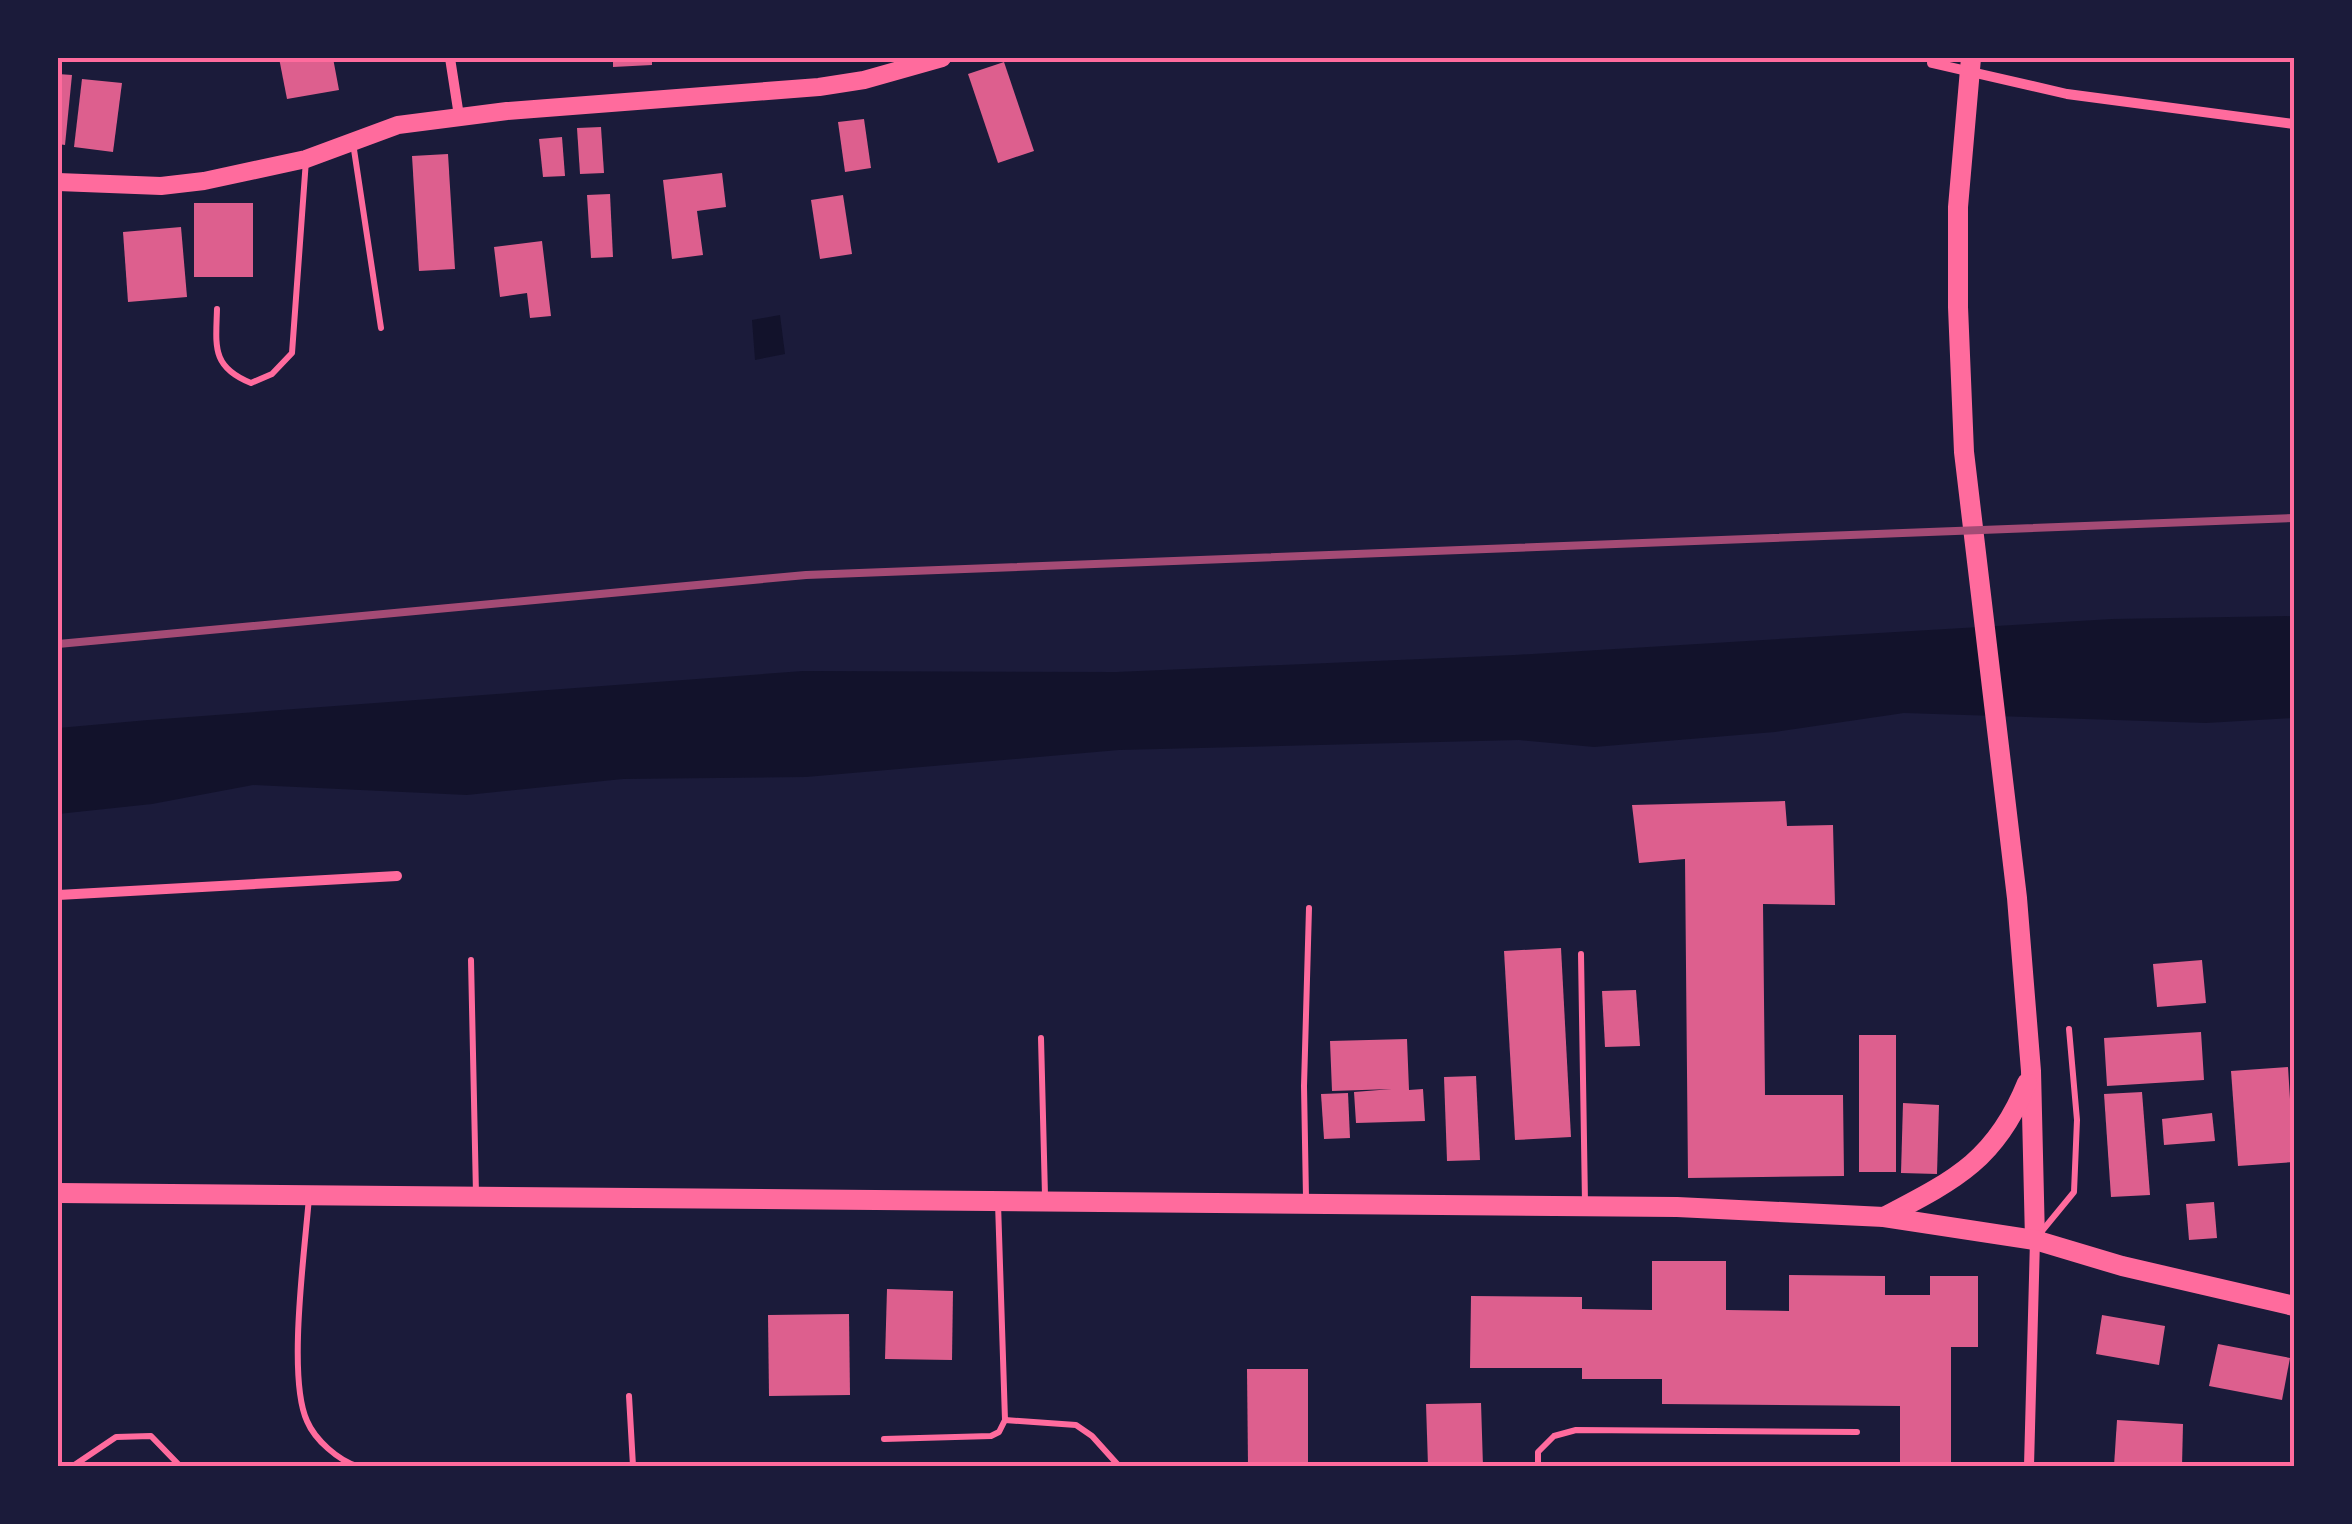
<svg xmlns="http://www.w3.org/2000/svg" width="2352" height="1524" viewBox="0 0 2352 1524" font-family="Montserrat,sans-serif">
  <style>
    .water { fill: #12122b }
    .building { fill: #dd5f8e }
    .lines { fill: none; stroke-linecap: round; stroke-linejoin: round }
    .service { stroke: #ff6b9d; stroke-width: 6 }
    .minor { stroke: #ff6b9d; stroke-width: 10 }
    .secondary { stroke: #ff6b9d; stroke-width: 18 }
    .primary { stroke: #ff6b9d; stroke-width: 20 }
    .trunk { stroke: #ff6b9d; stroke-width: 20 }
    .rail { stroke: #a44b75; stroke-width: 8 }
    .neatline { fill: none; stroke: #ff6b9d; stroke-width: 4 }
  </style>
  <rect width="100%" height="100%" fill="#1b1b3a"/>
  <g class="water">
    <polygon points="780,315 785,354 755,360 752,320"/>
    <polygon points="2294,616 2294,718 2206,723 1904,713 1775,732 1594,747 1519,740 1119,750 806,777 623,779 467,795 253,785 152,804 58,814 58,728 148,720 803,671 1116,672 1514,655 2112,619"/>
  </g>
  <g class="building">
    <polygon points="279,58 333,58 339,90 287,99"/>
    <polygon points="613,58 652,58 652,65 613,67"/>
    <polygon points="1004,62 1034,151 998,163 968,74"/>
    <polygon points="58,74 72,75 65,145 58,144"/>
    <polygon points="82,79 122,83 113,152 74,147"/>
    <polygon points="864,119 871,168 845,172 838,122"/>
    <polygon points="601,127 604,173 580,174 577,128"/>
    <polygon points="562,137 565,176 543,177 539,139"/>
    <polygon points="448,154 455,269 419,271 412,156"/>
    <polygon points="722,173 726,207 697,211 703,255 672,259 663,180"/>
    <polygon points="610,194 613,257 591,258 587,195"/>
    <polygon points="843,195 852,254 820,259 811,200"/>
    <rect x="194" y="203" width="59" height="74"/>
    <polygon points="181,227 187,297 128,302 123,232"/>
    <polygon points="542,241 551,316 530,318 527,293 500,297 494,247"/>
    <polygon points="1785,801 1787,826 1833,825 1835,905 1763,904 1765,1095 1843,1095 1844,1176 1688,1178 1685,859 1639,863 1632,805"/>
    <polygon points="1561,948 1571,1137 1515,1140 1504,951"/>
    <polygon points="2202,960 2206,1003 2157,1007 2153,964"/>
    <polygon points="1636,990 1640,1046 1605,1047 1602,991"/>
    <polygon points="2201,1032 2204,1080 2107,1086 2104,1038"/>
    <rect x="1859" y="1035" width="37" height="137"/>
    <polygon points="1407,1039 1409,1090 1423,1089 1425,1121 1356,1123 1354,1092 1392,1089 1332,1091 1330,1041"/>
    <polygon points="2288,1067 2294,1162 2238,1166 2231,1071"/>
    <polygon points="1476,1076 1480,1160 1447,1161 1444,1077"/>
    <polygon points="2142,1092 2150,1195 2111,1197 2104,1094"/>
    <polygon points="1348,1093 1350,1138 1324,1139 1321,1094"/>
    <polygon points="1903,1103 1939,1105 1937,1174 1901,1173"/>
    <polygon points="2212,1113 2215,1141 2164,1145 2162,1119"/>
    <polygon points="2214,1202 2217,1238 2189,1240 2186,1204"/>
    <polygon points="1652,1261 1726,1261 1726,1310 1789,1311 1789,1275 1885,1276 1885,1295 1930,1295 1930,1276 1978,1276 1978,1347 1951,1347 1951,1466 1900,1466 1900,1406 1662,1404 1662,1379 1582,1379 1582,1368 1470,1368 1471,1296 1582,1297 1582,1309 1652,1310"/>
    <polygon points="887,1289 953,1291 952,1360 885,1359"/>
    <polygon points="849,1314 850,1395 769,1396 768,1315"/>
    <polygon points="2102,1315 2165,1326 2159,1365 2096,1354"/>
    <polygon points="2218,1344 2290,1358 2282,1400 2209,1386"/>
    <polygon points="1247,1369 1308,1369 1308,1466 1248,1466"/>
    <polygon points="1481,1403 1483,1466 1428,1466 1426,1404"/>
    <polygon points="2117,1420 2183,1424 2182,1466 2114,1466"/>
  </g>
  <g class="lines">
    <g class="service">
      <polyline points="353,143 381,328"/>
      <path d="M217,309C216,346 211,367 251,383L272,374L292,353L306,160"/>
      <polyline points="1581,954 1585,1203"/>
      <polyline points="471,960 476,1194"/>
      <polyline points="1041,1038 1045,1196"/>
      <path d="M309,1197C305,1249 287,1378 307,1421C315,1440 338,1460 357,1466"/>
      <polyline points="1306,1198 1304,1086 1309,908"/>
      <polyline points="998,1203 1005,1420 1076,1425 1092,1436 1119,1466"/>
      <polyline points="2042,1231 2074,1192 2077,1120 2069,1029"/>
      <polyline points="629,1396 633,1466"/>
      <polyline points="884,1439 991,1436 999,1432 1005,1420"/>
      <polyline points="73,1466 116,1437 151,1436 180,1466"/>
      <polyline points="1538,1466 1538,1452 1554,1436 1576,1430 1857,1432"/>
    </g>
    <g class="minor">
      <polyline points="450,58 459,116"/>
      <polyline points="1932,63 2067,94 2294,124"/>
      <polyline points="58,895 397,876"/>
      <polyline points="2029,1466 2035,1240"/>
    </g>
    <polyline class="secondary" points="58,182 161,186 204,181 306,159 398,125 507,111 819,87 864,80 942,58"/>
    <g class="primary">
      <polyline points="1971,58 1958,207 1958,307 1964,452 2017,898 2031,1071 2035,1240"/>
      <path d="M1884,1217C1955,1180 1996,1160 2027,1083"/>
    </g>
    <polyline class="trunk" points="58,1193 1677,1207 1884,1217 2035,1240 2122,1266 2294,1306"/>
    <polyline class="rail" points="58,644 806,575 2294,518"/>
  </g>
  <rect width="2352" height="1524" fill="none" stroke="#1b1b3a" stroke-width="120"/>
  <rect x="60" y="60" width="2232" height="1404" class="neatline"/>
</svg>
